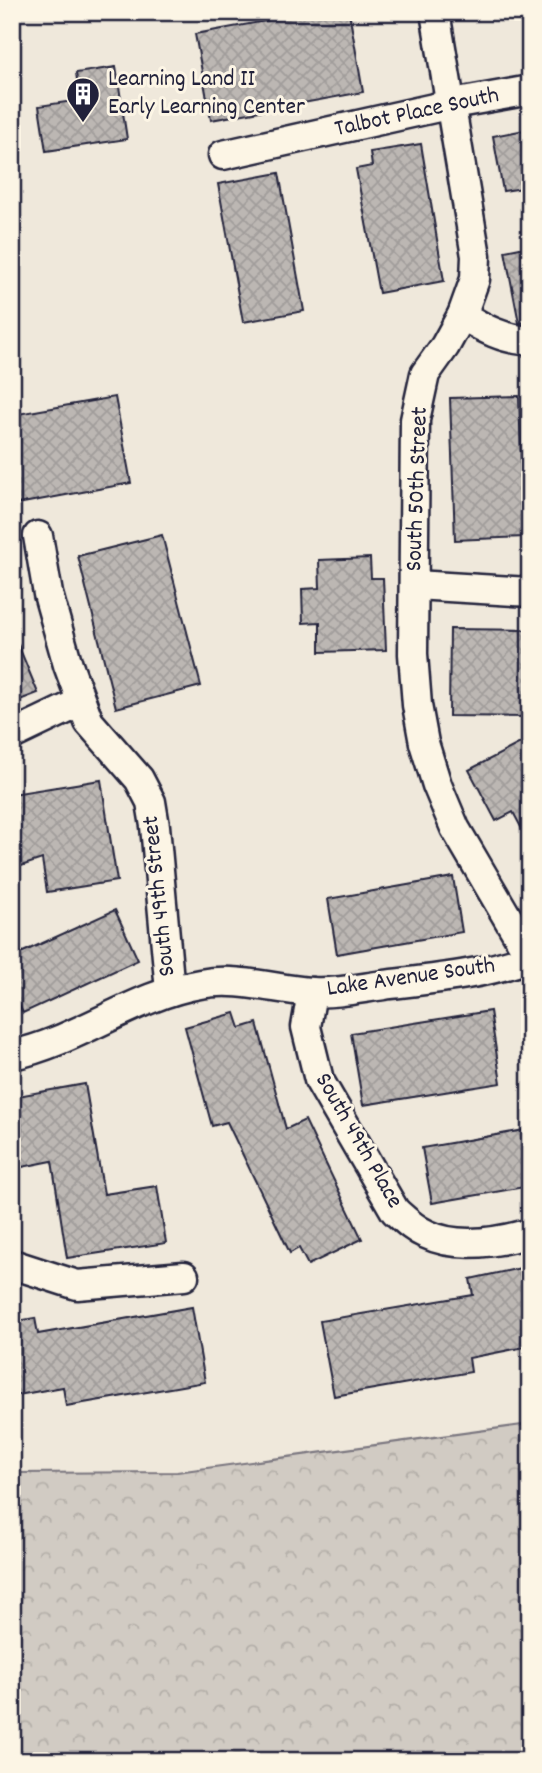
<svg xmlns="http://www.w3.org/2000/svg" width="542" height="1773" viewBox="0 0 542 1773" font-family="Dekko,sans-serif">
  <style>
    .forest { fill: url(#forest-crowns); stroke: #7a767f; stroke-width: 2 }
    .building { fill: url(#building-cross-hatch); stroke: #22223b; stroke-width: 2 }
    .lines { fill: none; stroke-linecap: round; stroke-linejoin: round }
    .street-casing { stroke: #22223b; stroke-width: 33 }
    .street { stroke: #fcf5e5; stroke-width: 28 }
    .labels { text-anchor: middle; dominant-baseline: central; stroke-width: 6; stroke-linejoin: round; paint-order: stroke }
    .poi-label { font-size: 24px; fill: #22223b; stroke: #fcf5e5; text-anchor: start }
    .street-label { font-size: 24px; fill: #22223b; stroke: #fcf5e5 }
  </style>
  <defs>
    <pattern id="forest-crowns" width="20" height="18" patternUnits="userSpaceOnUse" patternTransform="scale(1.75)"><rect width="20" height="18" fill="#d1cbc3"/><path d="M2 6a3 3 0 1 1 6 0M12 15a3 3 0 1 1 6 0" fill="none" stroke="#b3aea8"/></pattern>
    <pattern id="building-cross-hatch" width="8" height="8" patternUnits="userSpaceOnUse" patternTransform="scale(1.75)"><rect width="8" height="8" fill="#bcb7b3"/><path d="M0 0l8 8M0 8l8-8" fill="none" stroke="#a19d9b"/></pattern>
  </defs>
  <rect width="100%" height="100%" fill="#efe8db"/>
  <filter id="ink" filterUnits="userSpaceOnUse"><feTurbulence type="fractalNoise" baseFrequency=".0143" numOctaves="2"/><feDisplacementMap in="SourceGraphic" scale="14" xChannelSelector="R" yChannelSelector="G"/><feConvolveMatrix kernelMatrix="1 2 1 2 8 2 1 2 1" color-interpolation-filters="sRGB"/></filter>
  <g filter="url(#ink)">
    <polygon class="forest" points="530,1424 530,1761 12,1761 12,1473 177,1472"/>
    <g class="building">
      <polygon points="314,12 349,12 363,92 211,120 195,34"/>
      <polygon points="116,67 127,139 46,151 39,106 80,100 76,73"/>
      <polygon points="530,129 530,187 503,191 493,136"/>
      <polygon points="421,144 444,281 379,293 356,169 372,166 370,152"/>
      <polygon points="279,173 304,311 243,322 218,184"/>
      <polygon points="530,246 530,322 519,323 505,251"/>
      <polygon points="519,396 524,537 455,540 450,398"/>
      <polygon points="115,397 131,483 12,505 12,415"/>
      <polygon points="162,535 201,686 116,708 78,556"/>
      <polygon points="370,558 371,578 383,578 386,650 320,652 320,622 303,623 302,589 320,588 319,560"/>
      <polygon points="450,629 530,630 530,717 449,716"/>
      <polygon points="12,630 38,693 12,703"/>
      <polygon points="530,738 530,844 513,812 496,821 469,770"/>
      <polygon points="101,780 117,881 47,892 42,859 12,869 12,794"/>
      <polygon points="453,877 462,932 337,954 328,899"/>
      <polygon points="115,910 138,960 23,1013 12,991 12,957"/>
      <polygon points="490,1011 501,1083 363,1105 351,1033"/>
      <polygon points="235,1013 240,1028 257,1023 286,1129 305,1120 362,1239 308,1265 299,1248 290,1253 227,1122 212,1126 185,1027"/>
      <polygon points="85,1084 104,1194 157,1186 166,1243 67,1258 52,1161 12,1169 12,1097"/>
      <polygon points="530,1129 530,1186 432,1203 422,1148"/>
      <polygon points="530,1266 530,1346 469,1358 471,1372 334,1396 320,1321 473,1295 470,1279"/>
      <polygon points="192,1307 205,1382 66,1406 63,1387 12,1396 12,1322 35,1318 38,1334"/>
    </g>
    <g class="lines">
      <g class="street-casing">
        <g id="street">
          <polyline points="435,12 476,256 475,279 462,315 445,346 425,374 415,420 413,654 417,705 424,743 437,785 455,828 530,956"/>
          <polyline points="223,155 452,104 530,90"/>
          <path d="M462,315C484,329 503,339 530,341"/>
          <polyline points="38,536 48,594 68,665 89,722 139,779 151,802 155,826 170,991"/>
          <polyline points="415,585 530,592"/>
          <polyline points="12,735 81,702"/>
          <path d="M312,992L306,1027L319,1080L395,1211C405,1220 414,1229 426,1234C457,1249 499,1242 530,1233"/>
          <path d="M12,1055C78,1041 135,995 200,984C237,977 274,989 311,992C335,994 361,988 384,985C433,979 484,975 530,957"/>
          <polyline points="12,1264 77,1285 184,1276"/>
        </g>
      </g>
      <use href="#street" class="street"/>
    </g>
  </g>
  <defs>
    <g id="building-pin" transform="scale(1.75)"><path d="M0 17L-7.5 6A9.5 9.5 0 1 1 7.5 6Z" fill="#22223b" stroke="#fcf5e5"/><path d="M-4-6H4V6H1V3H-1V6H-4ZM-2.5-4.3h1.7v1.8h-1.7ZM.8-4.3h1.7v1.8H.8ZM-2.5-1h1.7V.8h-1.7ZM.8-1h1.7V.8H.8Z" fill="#fff"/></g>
  </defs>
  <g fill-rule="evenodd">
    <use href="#building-pin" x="83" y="94"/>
  </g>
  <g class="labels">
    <g class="poi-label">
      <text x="108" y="80">Learning Land II<tspan x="108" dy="28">Early Learning Center</tspan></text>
    </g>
    <g class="street-label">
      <text transform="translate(417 113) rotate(-12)">Talbot Place South</text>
      <text transform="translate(418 489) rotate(-88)">South 50th Street</text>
      <text transform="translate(160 896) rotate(-96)">South 49th Street</text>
      <text transform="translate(411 978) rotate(-8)">Lake Avenue South</text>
      <text transform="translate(358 1141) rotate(60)">South 49th Place</text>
    </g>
  </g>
  <rect width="542" height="1773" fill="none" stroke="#fcf5e5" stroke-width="42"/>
  <rect x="21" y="21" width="500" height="1731" fill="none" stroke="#22223b" stroke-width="2.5" filter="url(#ink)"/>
</svg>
